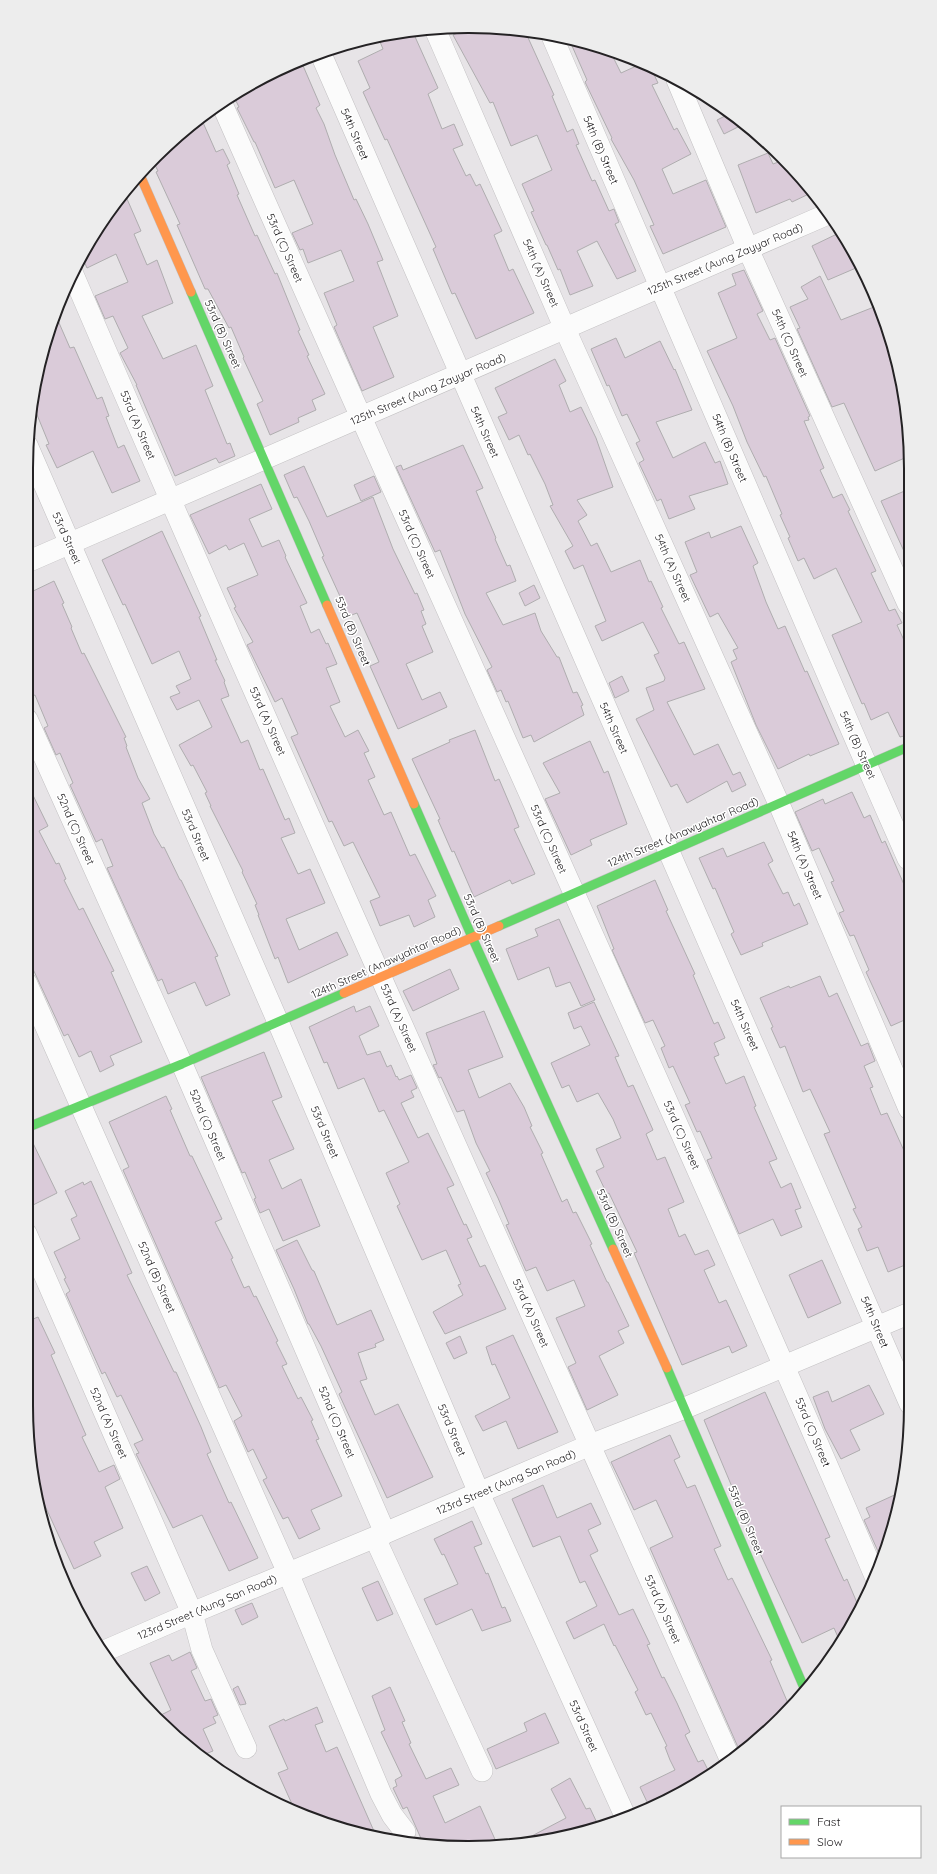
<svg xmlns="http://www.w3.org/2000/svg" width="937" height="1874" viewBox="0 0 937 1874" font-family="Quicksand,sans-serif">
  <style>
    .building { fill: #dacbd9; stroke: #afadaf }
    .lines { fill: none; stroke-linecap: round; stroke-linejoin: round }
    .street-casing { stroke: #c2c0c2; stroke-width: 22 }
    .fast-casing { stroke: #c2c0c2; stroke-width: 10 }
    .slow-casing { stroke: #c2c0c2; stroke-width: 10 }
    .street { stroke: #fbfbfb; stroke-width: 21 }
    .fast { stroke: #63d668; stroke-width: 9 }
    .slow { stroke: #ff974d; stroke-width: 9 }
    .labels { text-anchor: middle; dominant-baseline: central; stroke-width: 3; stroke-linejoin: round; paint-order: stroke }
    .street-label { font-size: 11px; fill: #242224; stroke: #fff }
    .rim { fill: none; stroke: #242224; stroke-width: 2 }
  </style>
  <rect width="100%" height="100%" fill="#e7e4e7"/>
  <g class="building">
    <polygon points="497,27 525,31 554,95 552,96 567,132 573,129 579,144 576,145 592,181 595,180 609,211 614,209 619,222 615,224 636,271 617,279 597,241 577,251 593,286 570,295 560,269 558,270 547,245 546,245 531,212 534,211 522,184 552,170 537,135 511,146 493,102 490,103 453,35 469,28"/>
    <polygon points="412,30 438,88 428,94 442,129 454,124 463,145 453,149 466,176 470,174 476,186 480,184 502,231 494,235 509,271 513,269 534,313 476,339 455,293 452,294 433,249 436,247 387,139 385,140 363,92 370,88 358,61 383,49 378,37"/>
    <polygon points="569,39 583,41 610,51 621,73 643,63 650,66 658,83 652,85 674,130 677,128 691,154 662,169 673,194 706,180 726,227 663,254 650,226 654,225 634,180 611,139 612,138 585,82 587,80"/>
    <polygon points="301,61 320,105 316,108 324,124 335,155 354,200 356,199 368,224 383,260 377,262 398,316 373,327 394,377 362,391 334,327 337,325 324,293 354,281 341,250 308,263 303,249 300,250 292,233 313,224 294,180 275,188 255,142 254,142 237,108 239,107 233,95 247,85"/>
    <polygon points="731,113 744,124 724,134 717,120"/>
    <polygon points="201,118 216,152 223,149 230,163 227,165 239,194 237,195 255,236 257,235 275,274 277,273 300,330 298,331 309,355 307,356 325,394 312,400 316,410 298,418 299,422 270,435 257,404 263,401 243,358 244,357 231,327 229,328 208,289 205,289 177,225 180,224 156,172 158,171 153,161 177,136"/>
    <polygon points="768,153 773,164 781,161 813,192 792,202 790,199 756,213 738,165"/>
    <polygon points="124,192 141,231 134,234 147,265 157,260 173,303 142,316 163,359 196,345 213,386 205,390 227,444 230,443 235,456 219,463 216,458 175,476 136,385 137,385 120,353 128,348 113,316 105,319 95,296 128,282 116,254 87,268 82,257 117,199"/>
    <polygon points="839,233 856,268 828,280 812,246"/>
    <polygon points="744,270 763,311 757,314 770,340 775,338 810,416 808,417 809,420 804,421 824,468 820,470 833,498 842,494 850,510 848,511 876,571 871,573 889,611 895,609 902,623 897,625 908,649 908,735 900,737 888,712 871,720 864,703 862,704 832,635 862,622 836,568 814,579 804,558 798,561 788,538 790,537 780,515 782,514 766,476 764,477 747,442 733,406 707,351 737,338 718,293 736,285 732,274"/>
    <polygon points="820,276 841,320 879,305 885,328 882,329 891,348 907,411 907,422 903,424 907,432 907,457 875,471 844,403 832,407 797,329 800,328 790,307 808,299 801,287"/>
    <polygon points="56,316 70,348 74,347 97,399 102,397 109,416 106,417 118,448 124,445 140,481 112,493 93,451 57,468 46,445 49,444 33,405 41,354"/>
    <polygon points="616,338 625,358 660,341 674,370 675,369 692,410 656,422 673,458 705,442 715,463 720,461 728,484 689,496 695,509 669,519 661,499 657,501 639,463 644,460 636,443 640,441 627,414 622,416 609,385 607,386 591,349"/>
    <polygon points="555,359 566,381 559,385 570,412 581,407 596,438 613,487 577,500 587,515 578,521 591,546 597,543 611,572 640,560 649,582 651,581 663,607 661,608 679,644 684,642 705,689 667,702 694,755 718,744 733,775 740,772 746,785 732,792 727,781 687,803 677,784 671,787 636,719 654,710 646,688 664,681 665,678 654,655 659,653 643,622 602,641 595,626 606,621 583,565 574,569 565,551 573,546 550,506 553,505 545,484 530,454 528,455 519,435 509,440 498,417 507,413 495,388"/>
    <polygon points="463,445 483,488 476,491 496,538 495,539 507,566 510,565 516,581 486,593 503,625 535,613 541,631 557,657 559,657 573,693 577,692 583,705 581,706 584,715 534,742 531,735 523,738 508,701 506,702 501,690 497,692 487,670 492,667 465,614 440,550 435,552 396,467 401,465 403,470"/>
    <polygon points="304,466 327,517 373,497 393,549 415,594 417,593 424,610 421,611 426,624 422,626 433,652 406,664 422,700 440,692 447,707 398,729 370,666 379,662 357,613 349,616 322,557 324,556 309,521 297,497 294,498 284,475"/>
    <polygon points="374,476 381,492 361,501 354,485"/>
    <polygon points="261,484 272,509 249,519 262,547 279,540 286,556 285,557 307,603 300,606 311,633 319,629 326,644 328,643 337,664 326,668 340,702 330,706 345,737 358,730 369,751 364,753 375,777 368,780 384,815 391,812 410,856 415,854 436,896 428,900 435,917 414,927 409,915 380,926 370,901 380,897 353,842 344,846 332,821 329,822 291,737 298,734 282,698 275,702 249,649 247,645 253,642 234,608 236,607 227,588 258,575 244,543 229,550 226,545 209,554 190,515"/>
    <polygon points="907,490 907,518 908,560 881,501"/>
    <polygon points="741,526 758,563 753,566 766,602 778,629 785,626 805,672 807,671 839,744 810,756 809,754 778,769 756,725 731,662 737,659 733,650 738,648 718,613 710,617 690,575 697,572 685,542 709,532 711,538"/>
    <polygon points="162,531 201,616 199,617 217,660 215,660 225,681 224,682 229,696 221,699 241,743 248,740 260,770 263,769 285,820 289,818 295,833 281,838 298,874 310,869 325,903 286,919 299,950 337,932 348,955 288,983 278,957 275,959 258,915 259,915 255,905 257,904 242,872 243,871 210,806 211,806 205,793 207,792 193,765 191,766 179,745 212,727 199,700 177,710 170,697 180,693 176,686 191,679 179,651 152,664 125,604 123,605 102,560"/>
    <polygon points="54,581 64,603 62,604 72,627 71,628 82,654 84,653 126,737 124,738 127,746 126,747 138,778 150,799 142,803 154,834 162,848 164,847 180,880 181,880 218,956 215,957 230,995 206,1006 195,982 168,994 162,979 158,981 107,868 113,866 102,839 96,842 70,785 73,783 60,753 56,755 44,728 48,726 35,695 27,698 27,594"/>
    <polygon points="534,585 540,598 525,606 519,593"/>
    <polygon points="622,676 629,691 615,698 609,683"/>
    <polygon points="475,730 495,781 499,779 513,812 519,827 514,829 535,874 512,884 510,880 474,897 454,851 452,852 438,820 440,819 412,759 450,742 449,740"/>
    <polygon points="590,741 604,773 608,771 627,824 590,840 592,845 571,855 545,799 560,793 543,763"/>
    <polygon points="27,783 48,826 39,831 56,864 59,863 66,879 64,880 79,910 83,908 114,971 111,972 142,1042 110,1056 114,1065 100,1072 91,1051 79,1057 68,1034 64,1036 26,954"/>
    <polygon points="852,792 864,818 870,815 882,843 885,841 909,896 909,1018 891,1026 866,972 869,970 854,935 850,936 839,913 844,911 831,882 834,881 819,848 812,851 795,812 823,799 825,804"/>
    <polygon points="764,842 773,861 768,864 783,894 788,892 794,906 799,903 808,924 762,943 763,946 741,955 731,934 734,932 715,888 713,889 699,858 723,848 727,857"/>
    <polygon points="655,880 668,910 666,911 695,974 693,975 714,1024 718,1022 725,1038 714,1043 719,1055 714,1057 726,1084 744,1076 756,1106 754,1107 777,1159 769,1162 781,1188 791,1183 801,1208 795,1210 802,1227 781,1236 773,1219 739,1234 707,1160 712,1158 700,1131 697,1132 685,1105 690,1103 673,1066 669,1068 661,1048 665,1046 653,1020 645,1023 612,950 614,949 597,906"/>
    <polygon points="559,919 595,1000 581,1006 570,982 556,987 549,967 518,980 506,949 538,936 535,929"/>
    <polygon points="450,969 459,989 413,1011 403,991"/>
    <polygon points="820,976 829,997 837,993 861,1046 868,1043 875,1061 864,1066 873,1087 870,1088 881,1115 887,1113 905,1153 904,1153 909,1166 910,1263 888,1272 878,1247 867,1251 858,1229 862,1227 853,1209 856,1208 824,1134 830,1132 810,1089 803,1092 785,1046 780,1048 771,1028 773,1027 760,998 789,986 790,988"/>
    <polygon points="594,1002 619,1056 615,1057 628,1087 633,1085 653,1130 646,1134 657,1160 665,1157 684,1202 668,1209 679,1237 685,1234 695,1255 708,1250 715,1265 704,1270 719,1303 726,1300 747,1346 732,1353 729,1346 682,1365 634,1253 637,1252 609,1193 607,1194 596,1171 604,1167 596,1149 621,1138 613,1119 598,1093 577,1102 569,1085 562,1088 551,1063 590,1045 581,1026 574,1029 568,1013"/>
    <polygon points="354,1006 356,1012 370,1006 379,1026 359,1036 367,1055 380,1051 387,1067 391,1065 396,1077 397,1076 399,1080 411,1075 417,1088 411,1091 414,1097 401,1103 418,1138 428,1133 454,1185 447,1188 464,1225 466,1224 472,1237 467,1239 480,1267 485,1265 506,1309 445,1334 433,1312 463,1295 458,1285 461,1284 446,1250 422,1260 397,1206 400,1204 386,1173 409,1162 384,1110 379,1112 364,1078 338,1089 327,1062 324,1063 309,1027"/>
    <polygon points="484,1011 503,1057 468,1070 479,1098 510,1083 524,1107 532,1126 530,1127 543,1153 541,1154 562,1202 567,1199 573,1213 576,1212 592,1244 590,1245 607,1282 608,1282 629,1326 618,1331 624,1343 599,1356 618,1395 587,1410 568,1367 576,1363 556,1318 585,1306 574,1280 547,1291 536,1267 526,1271 506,1225 509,1224 498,1198 486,1173 490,1171 476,1143 464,1110 457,1112 441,1077 439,1078 433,1065 437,1064 426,1033"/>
    <polygon points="264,1052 282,1097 272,1101 294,1149 269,1160 282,1189 301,1179 320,1226 283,1241 269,1209 260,1213 254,1199 256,1198 245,1172 242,1173 201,1077"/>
    <polygon points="166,1096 172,1109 170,1110 190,1156 192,1156 222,1219 215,1222 233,1258 231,1259 244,1288 249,1286 254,1297 256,1296 278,1341 276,1342 287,1364 282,1366 298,1399 301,1397 313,1420 311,1421 319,1439 316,1440 342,1496 311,1510 320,1529 299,1539 288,1517 283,1519 263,1480 267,1478 253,1449 248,1452 234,1421 242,1416 226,1385 219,1388 218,1385 123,1170 129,1167 109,1122"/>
    <polygon points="31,1139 57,1193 33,1205 26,1190 26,1140"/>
    <polygon points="91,1181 132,1273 127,1275 174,1372 176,1372 201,1427 211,1452 207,1454 229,1503 231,1502 258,1558 229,1571 202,1515 173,1528 136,1454 139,1453 134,1444 143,1440 121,1395 117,1397 105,1372 102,1374 66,1294 70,1291 64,1279 66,1278 54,1252 80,1239 71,1219 77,1216 65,1191 83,1182 84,1185"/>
    <polygon points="297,1240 312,1270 314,1271 337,1325 371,1310 384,1340 375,1344 376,1347 358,1353 367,1379 360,1381 375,1415 398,1404 433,1477 387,1498 339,1394 342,1392 321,1346 309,1324 308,1324 294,1289 276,1250"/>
    <polygon points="822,1260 841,1303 808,1318 789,1275"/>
    <polygon points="38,1317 55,1353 51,1355 86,1435 82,1437 99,1472 114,1465 120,1479 105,1487 123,1528 94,1542 101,1556 74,1569 36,1486 39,1484 32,1471 26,1406 26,1322"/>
    <polygon points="513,1335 558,1432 518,1449 506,1421 483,1431 475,1416 510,1398 495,1364 492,1365 486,1347"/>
    <polygon points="460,1336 467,1353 454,1359 446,1343"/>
    <polygon points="869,1385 884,1414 850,1430 860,1450 841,1459 825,1429 813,1397 828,1391 832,1402"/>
    <polygon points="765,1392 830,1537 825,1539 844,1581 847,1579 860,1610 841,1644 834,1628 802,1643 758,1549 704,1420"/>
    <polygon points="670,1435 680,1457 674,1460 687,1488 695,1485 721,1546 714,1549 728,1580 732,1578 744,1602 772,1660 770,1661 790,1708 782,1718 741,1754 650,1548 673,1537 656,1500 634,1510 611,1462"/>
    <polygon points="543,1485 557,1518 591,1503 601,1524 588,1530 598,1551 590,1555 619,1615 633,1609 650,1644 647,1645 662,1678 664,1677 677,1703 690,1732 685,1735 698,1762 703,1760 710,1774 666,1801 664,1796 648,1804 640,1787 675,1770 670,1760 665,1747 667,1746 651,1713 646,1715 635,1692 638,1690 615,1645 614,1646 604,1624 574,1639 566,1622 597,1606 585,1581 580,1583 560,1536 533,1547 512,1499"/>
    <polygon points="901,1492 896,1520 881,1558 864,1520 870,1517 866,1508"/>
    <polygon points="472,1521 482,1544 474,1547 486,1574 488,1573 502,1608 505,1607 511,1621 482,1631 472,1609 436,1625 424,1599 458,1584 444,1554 442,1555 434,1539"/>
    <polygon points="147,1566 160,1593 145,1601 131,1573"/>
    <polygon points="378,1581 393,1614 377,1621 362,1588"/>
    <polygon points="252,1603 258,1617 242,1625 235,1610"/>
    <polygon points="190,1652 197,1668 191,1671 205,1701 211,1699 218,1715 213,1717 216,1723 203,1729 213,1751 200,1756 177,1738 157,1717 171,1710 150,1663 169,1655 172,1661"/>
    <polygon points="238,1686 245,1701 246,1704 240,1705 233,1689"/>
    <polygon points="390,1687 405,1721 402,1722 411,1743 409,1744 426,1779 451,1768 459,1785 433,1796 445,1823 480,1806 498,1846 468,1848 423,1843 407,1807 403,1809 393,1788 397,1786 395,1780 402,1776 381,1732 385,1730 372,1696"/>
    <polygon points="317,1707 323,1722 315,1725 326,1752 337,1747 377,1838 296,1813 278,1773 288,1769 269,1726 284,1719 285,1721"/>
    <polygon points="545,1713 559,1743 496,1769 487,1749 527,1731 524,1723"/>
    <polygon points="570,1778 586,1809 590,1808 598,1825 588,1830 528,1844 526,1839 566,1818 551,1789"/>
  </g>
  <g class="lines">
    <g class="street-casing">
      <g id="street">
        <polyline points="435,29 565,329 779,804 909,1109"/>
        <polyline points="552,36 867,766 908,859"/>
        <polyline points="320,52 910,1404"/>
        <polyline points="677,80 748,249 908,604"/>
        <path d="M222,104C438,595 663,1083 875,1576"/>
        <path d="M72,272C286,771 510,1265 731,1761"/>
        <polyline points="27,445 278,1022 479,1493 626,1818"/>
        <polyline points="27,562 828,214"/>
        <polyline points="27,719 182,1064 385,1533"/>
        <polyline points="26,982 288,1573 381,1794 392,1815 405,1832"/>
        <polyline points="26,1233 192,1613 202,1650 246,1748"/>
        <polyline points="375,1538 482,1771"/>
        <polyline points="102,1652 192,1613 385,1533 590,1445 685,1408 910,1313"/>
      </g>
    </g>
    <g class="fast-casing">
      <g id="fast">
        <polyline points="191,292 327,605"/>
        <polyline points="414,804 472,937 613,1249"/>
        <polyline points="499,926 908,747"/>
        <polyline points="26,1128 182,1064 344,993"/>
        <polyline points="667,1368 805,1690"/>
      </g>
    </g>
    <g class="slow-casing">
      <g id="slow">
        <polyline points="140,175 191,292"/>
        <polyline points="327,605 414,804"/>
        <polyline points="344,993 499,926"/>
        <polyline points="613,1249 667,1368"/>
      </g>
    </g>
    <use href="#street" class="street"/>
    <use href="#fast" class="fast"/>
    <use href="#slow" class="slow"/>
  </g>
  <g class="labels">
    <g class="street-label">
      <text transform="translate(355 134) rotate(67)">54th Street</text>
      <text transform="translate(601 150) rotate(67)">54th (B) Street</text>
      <text transform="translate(285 248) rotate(66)">53rd (C) Street</text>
      <text transform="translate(725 259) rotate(-23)">125th Street (Aung Zayyar Road)</text>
      <text transform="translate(541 273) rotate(66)">54th (A) Street</text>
      <text transform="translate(223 334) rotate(66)">53rd (B) Street</text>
      <text transform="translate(790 343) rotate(66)">54th (C) Street</text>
      <text transform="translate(428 389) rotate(-23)">125th Street (Aung Zayyar Road)</text>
      <text transform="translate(138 425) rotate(67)">53rd (A) Street</text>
      <text transform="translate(485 432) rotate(66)">54th Street</text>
      <text transform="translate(730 448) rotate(67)">54th (B) Street</text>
      <text transform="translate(67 538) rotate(66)">53rd Street</text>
      <text transform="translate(417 544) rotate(66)">53rd (C) Street</text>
      <text transform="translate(673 568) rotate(66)">54th (A) Street</text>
      <text transform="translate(353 631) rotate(67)">53rd (B) Street</text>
      <text transform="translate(268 721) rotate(66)">53rd (A) Street</text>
      <text transform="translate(614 728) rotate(66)">54th Street</text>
      <text transform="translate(858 745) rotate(66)">54th (B) Street</text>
      <text transform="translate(76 829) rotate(66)">52nd (C) Street</text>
      <text transform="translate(683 832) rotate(-23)">124th Street (Anawyahtar Road)</text>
      <text transform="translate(196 835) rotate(67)">53rd Street</text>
      <text transform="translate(549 839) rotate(66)">53rd (C) Street</text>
      <text transform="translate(805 865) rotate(67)">54th (A) Street</text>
      <text transform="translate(482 928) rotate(66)">53rd (B) Street</text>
      <text transform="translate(386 962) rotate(-24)">124th Street (Anawyahtar Road)</text>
      <text transform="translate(399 1018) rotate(66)">53rd (A) Street</text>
      <text transform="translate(745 1025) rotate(66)">54th Street</text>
      <text transform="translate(208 1125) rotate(67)">52nd (C) Street</text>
      <text transform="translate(325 1132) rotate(67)">53rd Street</text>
      <text transform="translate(682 1135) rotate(66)">53rd (C) Street</text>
      <text transform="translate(615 1223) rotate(66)">53rd (B) Street</text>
      <text transform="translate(157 1277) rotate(66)">52nd (B) Street</text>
      <text transform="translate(531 1313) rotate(66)">53rd (A) Street</text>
      <text transform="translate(875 1322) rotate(67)">54th Street</text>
      <text transform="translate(337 1422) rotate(67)">52nd (C) Street</text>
      <text transform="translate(109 1423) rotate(66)">52nd (A) Street</text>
      <text transform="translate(452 1430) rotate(67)">53rd Street</text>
      <text transform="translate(813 1432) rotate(67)">53rd (C) Street</text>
      <text transform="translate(506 1482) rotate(-23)">123rd Street (Aung San Road)</text>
      <text transform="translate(746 1520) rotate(67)">53rd (B) Street</text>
      <text transform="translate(207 1607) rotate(-23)">123rd Street (Aung San Road)</text>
      <text transform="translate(663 1609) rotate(66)">53rd (A) Street</text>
      <text transform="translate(584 1726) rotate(66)">53rd Street</text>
    </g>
  </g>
  <path d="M0 0H937V1874H0ZM468 33H469A435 435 0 0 1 904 468V1406A435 435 0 0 1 469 1841H468A435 435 0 0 1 33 1406V468A435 435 0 0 1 468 33Z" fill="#ededed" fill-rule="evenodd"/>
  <path class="rim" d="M468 33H469A435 435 0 0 1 904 468V1406A435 435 0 0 1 469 1841H468A435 435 0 0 1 33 1406V468A435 435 0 0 1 468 33Z"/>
  <rect x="781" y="1806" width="140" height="52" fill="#ffffff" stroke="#a7a7a7"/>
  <rect x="789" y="1819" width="20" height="6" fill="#63d668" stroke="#a7a7a7"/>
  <text x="817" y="1826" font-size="12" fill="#242224">Fast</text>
  <rect x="789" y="1839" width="20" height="6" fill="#ff974d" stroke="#a7a7a7"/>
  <text x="817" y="1846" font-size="12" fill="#242224">Slow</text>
</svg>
